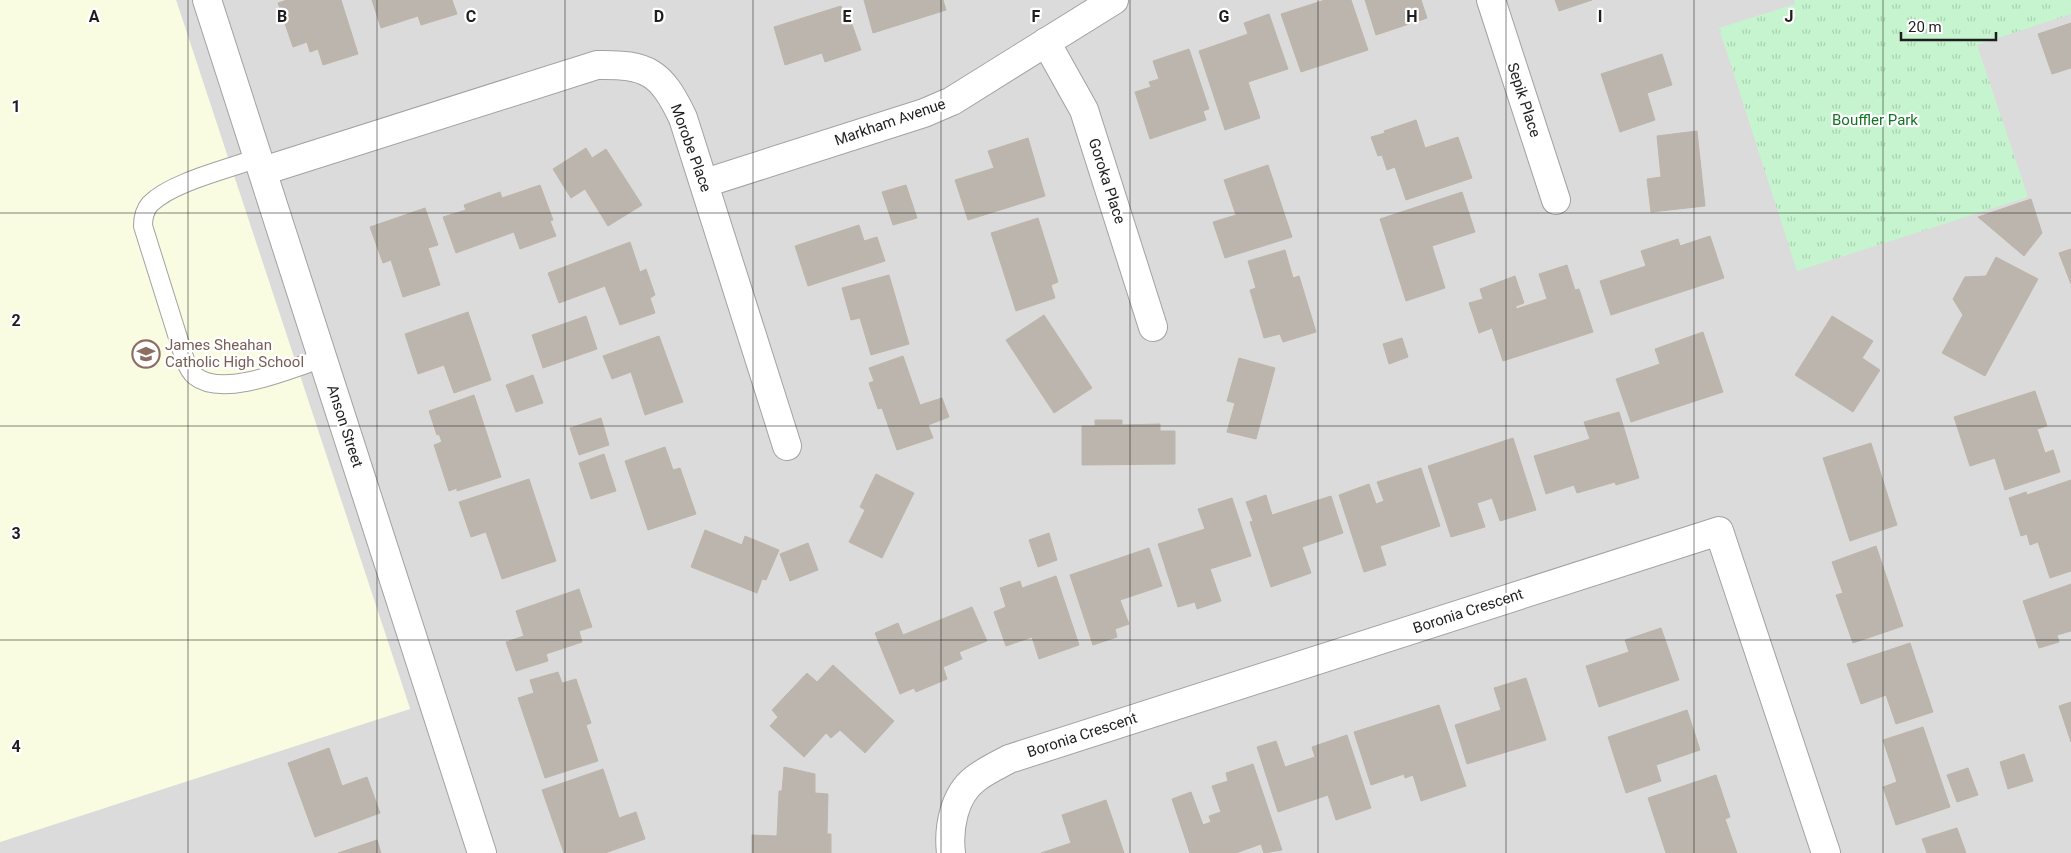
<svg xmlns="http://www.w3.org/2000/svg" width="2071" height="853" viewBox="0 0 2071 853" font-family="Roboto,sans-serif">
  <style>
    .residential { fill: #dcdbdb }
    .education { fill: #f9fce0 }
    .park { fill: url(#park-tufts) }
    .building { fill: #bbb5ae; stroke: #beb5a9 }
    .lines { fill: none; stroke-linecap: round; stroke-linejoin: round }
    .service-casing { stroke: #a2a2a2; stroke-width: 20 }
    .minor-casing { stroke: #a2a2a2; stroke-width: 30 }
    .tertiary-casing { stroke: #a2a2a2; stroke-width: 30 }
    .service { stroke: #fff; stroke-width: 18 }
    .minor { stroke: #fff; stroke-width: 28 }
    .tertiary { stroke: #fff; stroke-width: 28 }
    .grid { fill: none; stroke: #1e1e1e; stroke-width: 1; stroke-opacity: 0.55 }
    .labels { text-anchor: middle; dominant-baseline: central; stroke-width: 4.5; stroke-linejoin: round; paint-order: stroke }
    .street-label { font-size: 15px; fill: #1e1e1e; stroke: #fff }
    .park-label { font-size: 15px; fill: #157327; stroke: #fff }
    .education-label { font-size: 15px; fill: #785e54; stroke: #fff; text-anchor: start }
    .grid-label { font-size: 16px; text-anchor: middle; font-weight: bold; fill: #1e1e1e; stroke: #fff; stroke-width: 4.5; stroke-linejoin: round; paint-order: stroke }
  </style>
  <defs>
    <pattern id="park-tufts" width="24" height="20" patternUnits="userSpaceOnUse" patternTransform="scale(1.25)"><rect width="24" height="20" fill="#c6f4cf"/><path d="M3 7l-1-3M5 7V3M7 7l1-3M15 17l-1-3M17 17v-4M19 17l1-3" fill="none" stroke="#aad1b1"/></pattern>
  </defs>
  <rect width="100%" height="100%" fill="#eeece5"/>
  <polygon class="residential" points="176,0 2071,0 2071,853 0,853 0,842 410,708"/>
  <polygon class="education" points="0,0 176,0 410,709 0,842"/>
  <polygon class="park" points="1794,0 2071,0 2071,14 1977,45 2028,197 1797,271 1719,28 1795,4"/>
  <g class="building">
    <polygon points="287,0 341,0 358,54 323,65 318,49 310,52 307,42 293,47 278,3"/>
    <polygon points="372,0 452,0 457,14 421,25 418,16 381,28"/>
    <polygon points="864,0 943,0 946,10 873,33"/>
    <polygon points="1325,0 1351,0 1368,50 1301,72 1281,14"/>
    <polygon points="1365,0 1421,0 1427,18 1376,35"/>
    <polygon points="1555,0 1592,0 1559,11"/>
    <polygon points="841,6 846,20 850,19 861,50 825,62 822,53 785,65 774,27"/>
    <polygon points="1269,14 1288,69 1248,82 1260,118 1225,130 1199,51 1248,34 1244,23"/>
    <polygon points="2071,23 2071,68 2052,74 2038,34"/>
    <polygon points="1189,49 1209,109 1203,111 1206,120 1150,139 1135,92 1151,87 1149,82 1159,79 1153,61"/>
    <polygon points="1662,54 1672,85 1647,93 1655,120 1620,132 1601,74"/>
    <polygon points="1416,120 1425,148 1458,137 1472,178 1406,200 1395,167 1387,170 1382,155 1378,156 1371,137 1385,133 1384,131"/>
    <polygon points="1697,131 1705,206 1651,212 1647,179 1661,177 1657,136"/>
    <polygon points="1028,138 1045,196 968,220 955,180 994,168 988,151"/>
    <polygon points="586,148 592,158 606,149 642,205 608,226 585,189 571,198 553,169"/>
    <polygon points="1268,165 1292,237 1225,258 1213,222 1236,215 1224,180"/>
    <polygon points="540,185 553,220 550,221 556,236 520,249 514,232 456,253 443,217 466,210 464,205 500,192 502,198"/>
    <polygon points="906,185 917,218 893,225 882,192"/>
    <polygon points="1462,192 1475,232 1432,246 1445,288 1406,301 1380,219"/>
    <polygon points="2031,199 2042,233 2024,256 1978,217"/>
    <polygon points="425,208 438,245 428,248 440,285 403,297 391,260 383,263 370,227"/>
    <polygon points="1038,218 1058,282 1051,285 1055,298 1016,311 991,233"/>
    <polygon points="859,225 864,241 877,237 885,261 808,286 795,246"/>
    <polygon points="1710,236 1724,278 1611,315 1600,281 1646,266 1641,251 1678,239 1680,246"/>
    <polygon points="630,242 640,272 646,269 655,295 650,298 655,313 620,325 605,286 559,303 548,273"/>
    <polygon points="2071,249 2071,284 2059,253"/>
    <polygon points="1285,250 1293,278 1299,276 1316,332 1283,342 1280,334 1264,338 1250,290 1256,288 1248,261"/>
    <polygon points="1996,257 2038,279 1985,376 1942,353 1963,315 1953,299 1965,277 1986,276"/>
    <polygon points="1567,265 1575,290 1579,289 1593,332 1503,361 1492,328 1479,333 1469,303 1483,299 1480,289 1515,276 1524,303 1516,306 1516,309 1547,299 1539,274"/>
    <polygon points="889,275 909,344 871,355 860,318 851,320 842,288"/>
    <polygon points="468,312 491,380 454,393 444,365 418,374 405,334"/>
    <polygon points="1044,315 1092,388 1054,413 1006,340"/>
    <polygon points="586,316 597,349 543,368 532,335"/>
    <polygon points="1832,316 1873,341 1862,358 1880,370 1853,412 1795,375"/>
    <polygon points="1703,332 1723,392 1631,422 1616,379 1660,364 1655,349"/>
    <polygon points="659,336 683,402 645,415 631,372 612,379 603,356"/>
    <polygon points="1402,338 1408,357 1389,364 1383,344"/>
    <polygon points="903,356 920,405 942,398 949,417 928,425 933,438 897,450 882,408 878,409 869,383 874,381 869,368"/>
    <polygon points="1239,358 1275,368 1256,439 1227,432 1235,403 1227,401"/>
    <polygon points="533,375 543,403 516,412 506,385"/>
    <polygon points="2035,391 2047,426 2037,429 2045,453 2053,450 2060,472 2005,490 1995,458 1970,466 1954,417"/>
    <polygon points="474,395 501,477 457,491 457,488 449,491 434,445 442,442 439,434 437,435 429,411"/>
    <polygon points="1619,412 1639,478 1616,485 1615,482 1577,493 1574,485 1546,494 1534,456 1590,439 1584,422"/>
    <polygon points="601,418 609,445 579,455 570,428"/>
    <polygon points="1095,420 1122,420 1122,425 1160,424 1160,431 1175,431 1175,464 1082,465 1082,426 1095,426"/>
    <polygon points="1513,438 1536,510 1500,521 1492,498 1477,503 1485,527 1451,537 1428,466"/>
    <polygon points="1871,443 1897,525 1850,541 1823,458"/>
    <polygon points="665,447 673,470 680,468 696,514 648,530 625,461"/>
    <polygon points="604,454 616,491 591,499 579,463"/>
    <polygon points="1421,468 1440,526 1380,546 1386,565 1364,572 1339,495 1369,484 1376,504 1384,501 1377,482"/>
    <polygon points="876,474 914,493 882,558 849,542 865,510 860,507"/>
    <polygon points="529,479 556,561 502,579 486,532 471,537 459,502"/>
    <polygon points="2071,480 2071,571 2050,578 2038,542 2030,545 2027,534 2021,536 2009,498 2026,492 2027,495"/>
    <polygon points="1266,495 1272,515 1331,496 1343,533 1302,547 1311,573 1271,587 1250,522 1253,521 1246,502"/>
    <polygon points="1232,498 1251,556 1210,569 1221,601 1197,609 1195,602 1178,607 1158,544 1205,529 1198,509"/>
    <polygon points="705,530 742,545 745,536 779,550 766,580 762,579 757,593 691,567"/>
    <polygon points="1049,533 1057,560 1038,567 1029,540"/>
    <polygon points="808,543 818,570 790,581 780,554"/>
    <polygon points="1876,546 1903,626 1853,643 1836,595 1843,593 1832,562"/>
    <polygon points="1149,548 1162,586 1120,600 1129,624 1115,629 1117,637 1093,645 1070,575"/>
    <polygon points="1056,576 1079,645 1039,659 1032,637 1006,646 994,612 1006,607 1000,588 1020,581 1022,588"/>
    <polygon points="2071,584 2071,631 2057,635 2059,642 2039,648 2023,601"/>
    <polygon points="579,589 592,627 579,631 582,642 546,654 548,661 516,671 506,642 524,636 516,611"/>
    <polygon points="972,607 987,641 959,652 962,659 943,667 947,679 916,692 914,688 900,694 875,633 898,623 903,635"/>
    <polygon points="1661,628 1679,680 1599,707 1586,666 1629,652 1625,640"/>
    <polygon points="1910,643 1933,712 1896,724 1886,695 1861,704 1847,664"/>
    <polygon points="833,665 894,721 865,753 840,730 831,738 826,733 804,757 770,726 778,717 772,710 807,673 817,682"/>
    <polygon points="558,672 562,683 576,679 591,723 586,725 598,761 545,778 518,698 534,693 530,680"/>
    <polygon points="1526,678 1546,740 1467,764 1455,725 1501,710 1494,688"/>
    <polygon points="2071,702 2071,742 2059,706"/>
    <polygon points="1439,705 1466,786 1421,801 1413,775 1405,778 1404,774 1371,785 1354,732"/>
    <polygon points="1687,710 1700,750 1656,765 1661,781 1626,793 1608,737"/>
    <polygon points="1923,727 1950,807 1896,825 1883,787 1897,782 1883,740"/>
    <polygon points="1347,735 1371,808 1336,820 1328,795 1278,812 1257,747 1276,741 1285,767 1315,757 1312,747"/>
    <polygon points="329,748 342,786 367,777 380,813 315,837 288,763"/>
    <polygon points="2024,754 2033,781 2008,789 2000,762"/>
    <polygon points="1253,764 1282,850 1264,853 1261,844 1236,853 1190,853 1172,799 1191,792 1203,825 1211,822 1209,816 1221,812 1212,786 1228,781 1226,773"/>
    <polygon points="784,767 815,774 815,793 828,794 827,834 831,834 831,853 752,853 752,835 777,836 779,791 782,791"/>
    <polygon points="1968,768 1978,795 1957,802 1947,775"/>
    <polygon points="603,769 619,818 636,812 645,839 605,853 564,853 542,790"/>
    <polygon points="1716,775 1730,817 1725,819 1737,853 1666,853 1648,798"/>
    <polygon points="1106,800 1124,853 1041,853 1071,843 1062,815"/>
    <polygon points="1957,828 1966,853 1927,853 1922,839"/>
    <polygon points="377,840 381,853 338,853"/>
  </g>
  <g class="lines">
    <g class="service-casing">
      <path id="service" d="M258,158C228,169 172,182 150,204C144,211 143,218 143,226L185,360C187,365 190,372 195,376C223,399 292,368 323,358"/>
    </g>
    <g class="minor-casing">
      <g id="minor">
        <polyline points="1491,0 1556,200"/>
        <polyline points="1046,42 1084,110 1153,327"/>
        <path d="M263,171L597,65C648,64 661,72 683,118L787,446"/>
        <polyline points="705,183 924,113 952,101 1114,0"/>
        <path d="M951,853C948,828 954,795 975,779C985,771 998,765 1009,759L1719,531L1826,853"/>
      </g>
    </g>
    <g class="tertiary-casing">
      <polyline id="tertiary" points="207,0 482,853"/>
    </g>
    <use href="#service" class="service"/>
    <use href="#minor" class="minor"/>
    <use href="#tertiary" class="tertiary"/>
  </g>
  <path class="grid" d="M188,0V853M377,0V853M565,0V853M753,0V853M941,0V853M1130,0V853M1318,0V853M1506,0V853M1694,0V853M1883,0V853M0,213H2071M0,426H2071M0,640H2071"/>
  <defs>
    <g id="school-ring" transform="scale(1.4375)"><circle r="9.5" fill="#fff" stroke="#8d6e63" stroke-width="1.5"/><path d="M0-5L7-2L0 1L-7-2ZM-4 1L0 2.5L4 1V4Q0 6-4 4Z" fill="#8d6e63"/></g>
  </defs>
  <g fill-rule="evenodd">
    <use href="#school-ring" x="146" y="354"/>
  </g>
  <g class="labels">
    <g class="street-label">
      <text transform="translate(1524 100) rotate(72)">Sepik Place</text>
      <text transform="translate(890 122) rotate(-19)">Markham Avenue</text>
      <text transform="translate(691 148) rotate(70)">Morobe Place</text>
      <text transform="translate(1107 181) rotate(72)">Goroka Place</text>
      <text transform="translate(345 426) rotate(72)">Anson Street</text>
      <text transform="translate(1468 611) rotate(-18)">Boronia Crescent</text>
      <text transform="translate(1082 735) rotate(-18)">Boronia Crescent</text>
    </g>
    <g class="park-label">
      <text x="1875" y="120">Bouffler Park</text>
    </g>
    <g class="education-label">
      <text x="165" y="345">James Sheahan<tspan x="165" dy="17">Catholic High School</tspan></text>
    </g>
  </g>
  <g class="grid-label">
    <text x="94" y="22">A</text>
    <text x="282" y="22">B</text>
    <text x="471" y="22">C</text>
    <text x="659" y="22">D</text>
    <text x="847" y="22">E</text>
    <text x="1036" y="22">F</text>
    <text x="1224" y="22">G</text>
    <text x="1412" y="22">H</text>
    <text x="1600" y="22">I</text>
    <text x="1789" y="22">J</text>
    <text x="16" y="112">1</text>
    <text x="16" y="326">2</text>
    <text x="16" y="539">3</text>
    <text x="16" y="752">4</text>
  </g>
  <path d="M1901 32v8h95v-8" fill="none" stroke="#1e1e1e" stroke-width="2.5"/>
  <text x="1908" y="32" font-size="15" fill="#1e1e1e" stroke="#ffffff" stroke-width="4" paint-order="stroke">20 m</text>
</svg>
